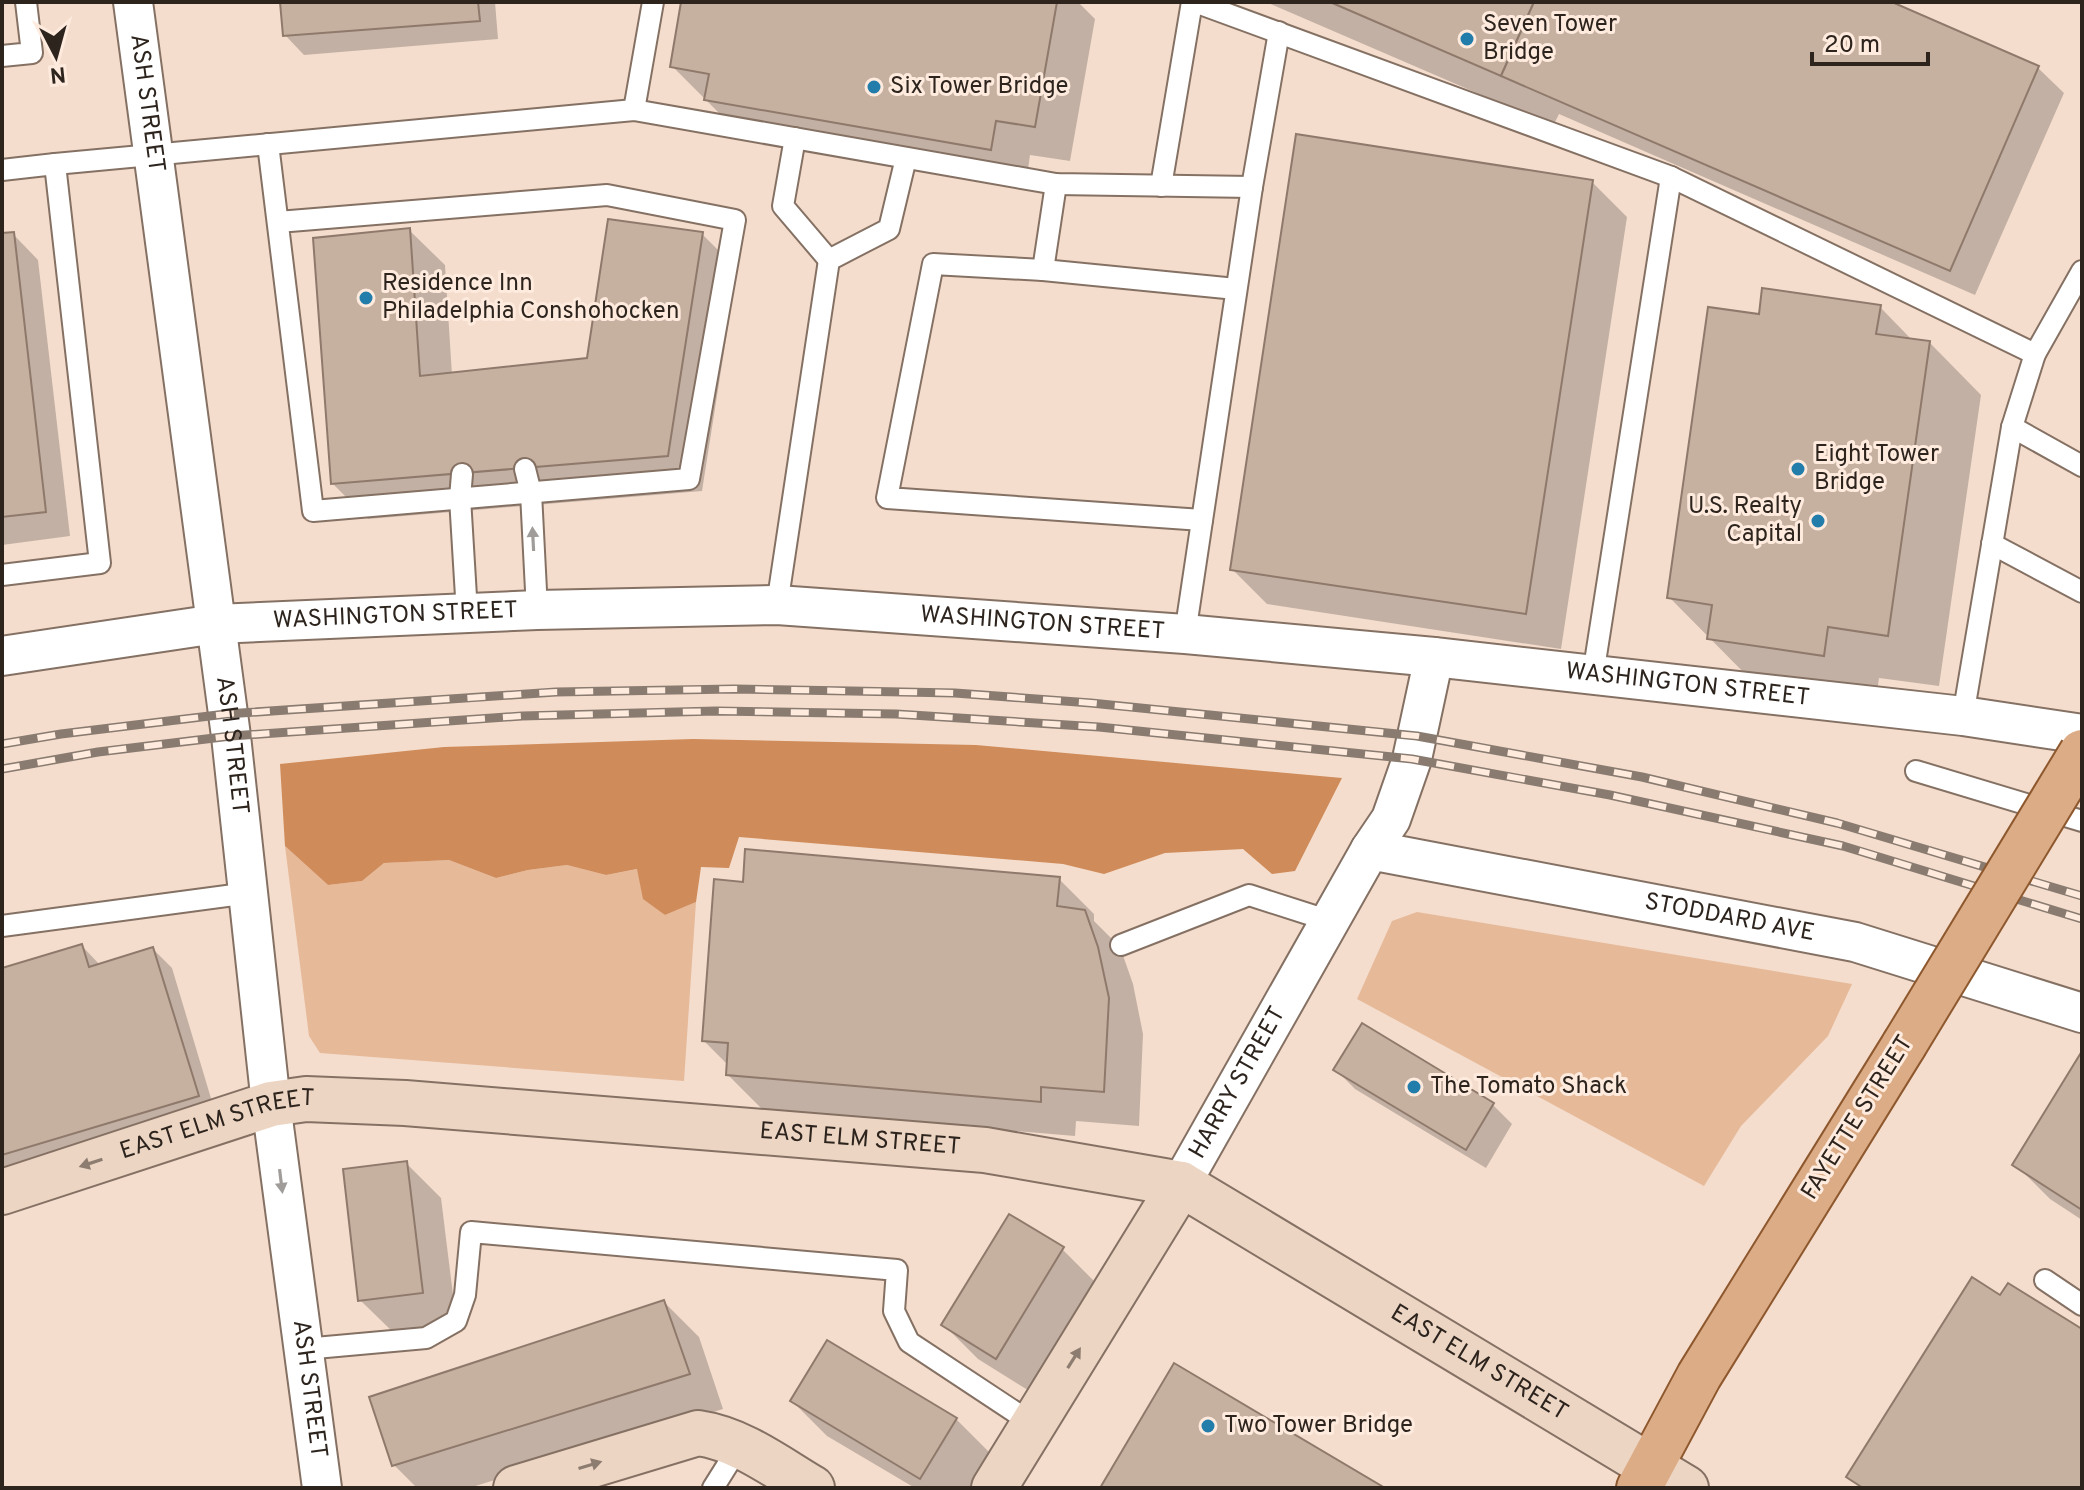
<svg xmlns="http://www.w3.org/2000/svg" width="2084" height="1490" viewBox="0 0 2084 1490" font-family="Overpass,sans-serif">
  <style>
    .green { fill: #e6b999 }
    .forest { fill: #cf8b59 }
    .shadow { fill: #0003 }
    .building { fill: #c6b0a0; stroke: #8e796b; stroke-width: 2 }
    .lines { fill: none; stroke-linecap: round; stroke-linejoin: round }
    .lane-casing { stroke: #857163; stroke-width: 24 }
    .street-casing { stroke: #857163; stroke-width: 42 }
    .secondary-casing { stroke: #857163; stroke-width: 48 }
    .primary-casing { stroke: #8e582e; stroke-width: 48 }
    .lane { stroke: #fff; stroke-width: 20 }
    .street { stroke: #fff; stroke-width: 38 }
    .secondary { stroke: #edd5c3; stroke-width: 44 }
    .primary { stroke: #dbac86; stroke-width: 44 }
    .rail-casing { stroke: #8a7b70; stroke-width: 9 }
    .rail { stroke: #feebde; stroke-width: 6; stroke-dasharray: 18; stroke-linecap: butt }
    .primary-bridge-casing { stroke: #8e582e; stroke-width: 48; stroke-linecap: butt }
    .primary-bridge { stroke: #dbac86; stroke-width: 44 }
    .oneway { fill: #a09c9a }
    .oneway2 { fill: #8d7c70 }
    .poi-dot { fill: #237dab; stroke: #feebde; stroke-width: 3 }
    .labels { text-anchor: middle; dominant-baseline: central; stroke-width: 6; stroke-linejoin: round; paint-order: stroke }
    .poi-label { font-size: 24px; fill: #2d241e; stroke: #feebde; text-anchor: start }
    .street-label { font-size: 24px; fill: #2d241e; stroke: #feebde }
  </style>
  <rect width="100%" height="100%" fill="#f4ddcd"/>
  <g class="green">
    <polygon points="285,846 328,885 362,881 384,863 449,860 496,878 528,870 567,865 606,875 638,869 665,915 696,902 684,1081 320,1053 309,1036"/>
    <polygon points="1417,912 1852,984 1828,1036 1741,1126 1704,1186 1357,999 1392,921"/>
  </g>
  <polygon class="forest" points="693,739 976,745 1342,778 1295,871 1272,874 1243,849 1165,853 1104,874 1063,864 739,837 729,868 701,867 696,902 665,915 643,899 637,869 606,875 567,865 528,870 496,878 449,860 384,863 362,881 328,885 285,846 280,764 444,747"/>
  <g class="shadow">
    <polygon points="282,2 495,2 498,39 304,55 285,35"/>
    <polygon points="683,2 1078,2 1095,19 1070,161 1030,155 1026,184 741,135 672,66"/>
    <polygon points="1266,2 1887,2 2038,68 2064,93 1975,295 1559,114 1553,126"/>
    <polygon points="1592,182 1627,217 1561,649 1267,604 1232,569"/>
    <polygon points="409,230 445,265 452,375 589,360 702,234 737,269 702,491 368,519 333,484"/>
    <polygon points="13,234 38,260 70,536 2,545 2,235"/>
    <polygon points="1880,307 1913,341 1930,343 1981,395 1939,686 1879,678 1875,707 1761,690 1669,597 1760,316"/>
    <polygon points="1059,879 1094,914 1094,921 1120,947 1133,984 1143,1034 1139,1126 1076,1121 1075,1136 763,1110 728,1075 728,1065 704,1041 745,884"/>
    <polygon points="82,946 100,965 153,949 172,968 216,1115 2,1180 2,970"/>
    <polygon points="1363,1026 1493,1105 1512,1124 1486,1168 1355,1089 1336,1070"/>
    <polygon points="2082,1054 2082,1220 2050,1199 2015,1164"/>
    <polygon points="406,1163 441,1198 457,1327 396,1335 360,1300"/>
    <polygon points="1062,1249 1097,1284 1031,1392 978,1359 943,1324"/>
    <polygon points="664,1302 699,1337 723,1409 469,1488 417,1488 394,1465"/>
    <polygon points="792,1401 956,1419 991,1454 971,1488 915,1488 827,1436"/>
  </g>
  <g class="building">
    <polygon points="280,2 478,2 480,21 283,36"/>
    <polygon points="681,2 1057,2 1035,127 996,121 991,150 704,100 709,74 670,67"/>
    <polygon points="1330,2 1534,2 1501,76"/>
    <polygon points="1534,2 1892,2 2039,66 1950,271 1501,76"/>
    <polygon points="1296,134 1593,180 1526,614 1230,570"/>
    <polygon points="608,219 703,232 668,456 331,484 313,238 410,228 420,376 587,358"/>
    <polygon points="14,232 46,512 2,517 2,233"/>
    <polygon points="1762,288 1881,305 1876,334 1930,341 1888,636 1828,627 1824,656 1707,639 1712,605 1667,598 1708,307 1759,314"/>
    <polygon points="745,849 1060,877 1057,906 1085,910 1098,947 1109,998 1104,1092 1041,1087 1041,1102 726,1075 728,1043 702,1041 714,879 743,882"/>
    <polygon points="82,944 89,967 153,947 199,1096 2,1155 2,968"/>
    <polygon points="1362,1023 1494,1103 1466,1150 1333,1070"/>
    <polygon points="2082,1051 2082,1210 2012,1165"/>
    <polygon points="407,1161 423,1293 358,1301 343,1169"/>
    <polygon points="1009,1214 1064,1247 996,1359 941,1325"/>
    <polygon points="1972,1277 2000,1295 2008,1283 2082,1329 2082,1488 1863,1488 1846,1477"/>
    <polygon points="664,1300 690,1374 392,1466 369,1397"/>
    <polygon points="827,1340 957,1418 920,1479 790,1401"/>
    <polygon points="1174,1363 1385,1488 1100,1488"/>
  </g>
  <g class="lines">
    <g class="lane-casing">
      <g id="lane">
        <polyline points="1195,2 1671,177 2035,354 2012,427 1963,716"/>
        <polyline points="2,56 32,53 26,2"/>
        <polyline points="634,110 653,2"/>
        <polyline points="795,138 783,206 829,260"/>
        <polyline points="268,144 313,511 689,479 735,220 607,195 278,222"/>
        <polyline points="55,164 634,110 1056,184 1252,187"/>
        <polyline points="2,170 55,164 100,563 2,575"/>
        <polyline points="1161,186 1192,2"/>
        <polyline points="1043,270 1056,184"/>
        <polyline points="2035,354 2082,271"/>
        <polyline points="2012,427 2082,466"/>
        <polyline points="525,469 531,493 537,610"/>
        <polyline points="462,474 460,498 467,613"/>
        <polyline points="1202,520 887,498 933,264 1043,270 1236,289"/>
        <polyline points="1992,544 2082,592"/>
        <polyline points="777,605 829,260 889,229 906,158"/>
        <polyline points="1185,634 1252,187 1279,32"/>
        <polyline points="1593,675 1671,177"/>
        <polyline points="1916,771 2082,821"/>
        <polyline points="2,926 249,893"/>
        <polyline points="1121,945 1249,895 1330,921"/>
        <polyline points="2045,1280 2082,1305"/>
        <polyline points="304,1349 426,1338 456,1321 465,1295 471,1232 897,1270 894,1311 909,1342 1033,1424"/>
        <polyline points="713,1488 740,1445"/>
      </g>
    </g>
    <g class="street-casing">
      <g id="street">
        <path id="s1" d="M133,2L231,736L271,1104L322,1488"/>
        <path id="s2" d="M2,656L216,624L537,610L777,605L1185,634L1434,657L1963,716L2082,734"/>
        <path id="s3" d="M1370,850L1855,942L2082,1013"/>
        <path id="s4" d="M1181,1184L1370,850L1391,819L1412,759L1434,657"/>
      </g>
    </g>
    <g class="secondary-casing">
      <g id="secondary">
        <path id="s5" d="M2,1192L271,1104L306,1099L405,1103L985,1150L1181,1184L1686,1488"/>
        <path d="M516,1488L698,1433C740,1439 775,1466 812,1488"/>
        <polyline points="994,1488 1181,1184"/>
      </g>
    </g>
    <g class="primary-casing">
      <polyline id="primary" points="1639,1488 1699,1376 1904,1045"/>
    </g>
    <use href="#lane" class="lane"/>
    <use href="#street" class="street"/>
    <use href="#secondary" class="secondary"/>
    <use href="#primary" class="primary"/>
    <g class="rail-casing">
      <g id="rail">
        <polyline points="2,744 61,734 226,714 556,692 734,689 851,691 955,693 1091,703 1417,736 1642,777 1837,823 2082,896"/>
        <polyline points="2,769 98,752 231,736 522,716 716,711 896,714 1099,727 1412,759 1610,795 1843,846 2082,919"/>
      </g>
    </g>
    <use href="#rail" class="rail"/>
    <g class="primary-bridge-casing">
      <polyline id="primary-bridge" points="1904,1045 2082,752"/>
    </g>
    <use href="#primary-bridge" class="primary-bridge"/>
  </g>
  <defs><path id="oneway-solid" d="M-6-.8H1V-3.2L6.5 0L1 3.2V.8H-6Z" transform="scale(2)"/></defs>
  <g class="oneway">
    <use href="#oneway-solid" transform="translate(533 539) rotate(-93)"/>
    <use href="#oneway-solid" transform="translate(281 1181) rotate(83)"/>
  </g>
  <g class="oneway2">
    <use href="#oneway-solid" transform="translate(91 1163) rotate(162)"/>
    <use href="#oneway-solid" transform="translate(1074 1358) rotate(-58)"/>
    <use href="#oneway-solid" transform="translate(590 1465) rotate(-17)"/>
  </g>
  <g class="poi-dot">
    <circle cx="1467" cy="39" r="8"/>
    <circle cx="874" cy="87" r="8"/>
    <circle cx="366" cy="298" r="8"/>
    <circle cx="1798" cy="469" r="8"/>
    <circle cx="1818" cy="521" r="8"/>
    <circle cx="1414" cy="1087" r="8"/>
    <circle cx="1208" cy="1426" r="8"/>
  </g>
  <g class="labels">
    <g class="poi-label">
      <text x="1483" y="25">Seven Tower<tspan x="1483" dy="28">Bridge</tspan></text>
      <text x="890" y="87">Six Tower Bridge</text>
      <text x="382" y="284">Residence Inn<tspan x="382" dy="28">Philadelphia Conshohocken</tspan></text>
      <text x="1814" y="455">Eight Tower<tspan x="1814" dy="28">Bridge</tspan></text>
      <text x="1802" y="507" text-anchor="end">U.S. Realty<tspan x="1802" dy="28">Capital</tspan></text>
      <text x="1430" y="1087">The Tomato Shack</text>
      <text x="1224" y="1426">Two Tower Bridge</text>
    </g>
    <g class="street-label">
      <text stroke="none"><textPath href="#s1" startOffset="102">ASH STREET</textPath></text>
      <text stroke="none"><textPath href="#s2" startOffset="396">WASHINGTON STREET</textPath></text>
      <text stroke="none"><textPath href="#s2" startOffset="1044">WASHINGTON STREET</textPath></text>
      <text stroke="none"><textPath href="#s2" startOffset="1692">WASHINGTON STREET</textPath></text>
      <text stroke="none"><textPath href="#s1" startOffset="750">ASH STREET</textPath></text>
      <text stroke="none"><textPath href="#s3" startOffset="366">STODDARD AVE</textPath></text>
      <text stroke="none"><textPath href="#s4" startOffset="116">HARRY STREET</textPath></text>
      <text transform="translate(1858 1118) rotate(-58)">FAYETTE STREET</text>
      <text stroke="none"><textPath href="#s5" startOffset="226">EAST ELM STREET</textPath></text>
      <text stroke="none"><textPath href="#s5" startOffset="874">EAST ELM STREET</textPath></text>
      <text stroke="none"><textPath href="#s5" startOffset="1546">EAST ELM STREET</textPath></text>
      <text stroke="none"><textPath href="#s1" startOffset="1398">ASH STREET</textPath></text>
    </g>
  </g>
  <rect width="2084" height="1490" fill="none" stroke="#2d241e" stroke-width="8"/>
  <g transform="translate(56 56) rotate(174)" stroke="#feebde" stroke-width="6" paint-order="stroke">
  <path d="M0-6L14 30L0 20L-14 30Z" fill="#2d241e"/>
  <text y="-12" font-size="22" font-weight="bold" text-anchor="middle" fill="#2d241e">N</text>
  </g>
  <path d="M1812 52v12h116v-12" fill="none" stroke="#2d241e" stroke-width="4"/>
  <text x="1824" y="52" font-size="24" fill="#2d241e" stroke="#feebde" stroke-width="6" paint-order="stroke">20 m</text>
</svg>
